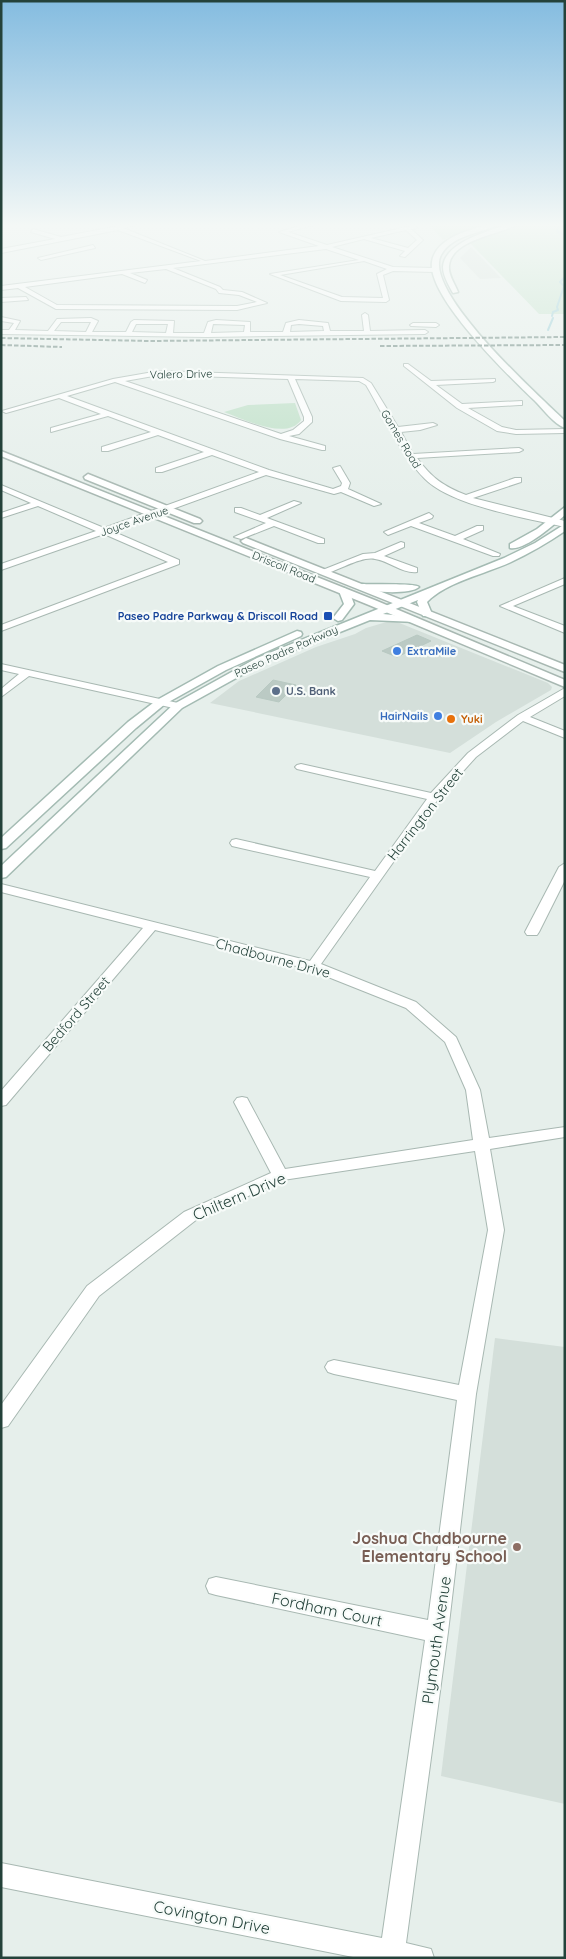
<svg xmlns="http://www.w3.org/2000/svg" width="566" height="1959" viewBox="0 0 566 1959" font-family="Quicksand,sans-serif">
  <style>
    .built { fill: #d4dfda }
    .green { fill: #bfe0c8 }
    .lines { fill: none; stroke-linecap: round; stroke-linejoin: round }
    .stream { stroke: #8ec9d4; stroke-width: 2 }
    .building { fill: #bbcac4; stroke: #b8c9c2 }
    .minor-casing { stroke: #a8b8b2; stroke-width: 2 }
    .tertiary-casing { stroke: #a8b8b2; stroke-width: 3 }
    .secondary-casing { stroke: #a4bbb3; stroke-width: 3 }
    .minor { fill: #fff; fill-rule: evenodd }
    .tertiary { fill: #fff; fill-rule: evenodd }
    .secondary { fill: #fff; fill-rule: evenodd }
    .rail { stroke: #5f7d75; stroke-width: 2; stroke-dasharray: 4.5 2; stroke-linecap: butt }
    .transit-dot { fill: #1a4fb4; stroke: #f7fbf9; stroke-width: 2 }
    .shop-dot { fill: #3f7fe0; stroke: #f7fbf9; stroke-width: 2 }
    .service-dot { fill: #5c6f8a; stroke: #f7fbf9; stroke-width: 2 }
    .food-dot { fill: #e8710a; stroke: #f7fbf9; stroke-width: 2 }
    .education-dot { fill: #8d6e63; stroke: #f7fbf9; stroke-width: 2 }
    .labels { text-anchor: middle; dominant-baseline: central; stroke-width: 4.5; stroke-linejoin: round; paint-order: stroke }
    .far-street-label { font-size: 11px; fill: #24423a; stroke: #f7fbf9 }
    .far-transit-label { font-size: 11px; font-weight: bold; fill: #164399; stroke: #f7fbf9; text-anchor: end }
    .far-shop-label { font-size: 11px; font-weight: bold; fill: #366cbe; stroke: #f7fbf9; text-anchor: start }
    .far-service-label { font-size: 11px; font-weight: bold; fill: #4e5e75; stroke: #f7fbf9; text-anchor: start }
    .far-food-label { font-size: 11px; font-weight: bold; fill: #c56008; stroke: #f7fbf9; text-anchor: start }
    .street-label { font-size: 14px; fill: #24423a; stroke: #f7fbf9 }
    .near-street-label { font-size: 16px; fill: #24423a; stroke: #f7fbf9 }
    .near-education-label { font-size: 16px; font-weight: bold; fill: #785e54; stroke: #f7fbf9; text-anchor: end }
  </style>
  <rect width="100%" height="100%" fill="#e6efeb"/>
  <g class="built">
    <polygon points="471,247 501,278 480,279 460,258"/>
    <polygon points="390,621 397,622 548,683 552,687 551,690 496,722 450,753 210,703 239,681 316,647 355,634 366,628"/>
    <polygon points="495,1338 565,1347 565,1804 441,1776"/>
  </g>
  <g class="green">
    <polygon points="429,225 483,225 443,240"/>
    <polygon points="523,225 565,225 565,314 539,314 470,243 501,231"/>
    <path d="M295,403L301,420C287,441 243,419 224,412L248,405Z"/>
  </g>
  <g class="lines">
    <g class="stream">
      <polyline points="559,225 557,231 565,235"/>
      <polyline points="552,316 553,312 558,310 557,307 564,286 560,282 565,277"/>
      <polyline points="548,330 553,318"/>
    </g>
  </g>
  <g class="building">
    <polygon points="417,635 431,641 397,657 382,651"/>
    <polygon points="273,680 296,685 279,702 256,697"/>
  </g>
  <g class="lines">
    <g class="minor-casing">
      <g id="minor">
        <path d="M124,225H135L123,228L205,261L319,246L279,232L303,225H313L288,232L327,245L415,225L417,228L411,229L423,240L405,257L400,256L405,251L364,239L332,247L393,267L435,268L438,270L435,272L393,271L383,275L389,300L386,302L341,301L270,274L359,260L326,249L173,268L220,287L223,290L242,292L267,303L237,310L56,309L18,288L1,290V286L201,261L118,230L1,253V249L55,239L31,232L33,229L61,237ZM406,230L417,240L408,248L371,238ZM364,261L387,269L377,274L383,298L342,297L280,275ZM166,269L216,289L219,293L239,295L257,302L237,306L57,305L25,287L122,274L145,283L147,280L130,273Z"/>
        <polygon points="93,245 95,248 41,260 38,258"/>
        <polygon points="26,297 28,300 1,302 1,298"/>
        <path d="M365,313L368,315L370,331L425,330L428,332L425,334L207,337L1,334V330H9L14,323L1,321V317L20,321L15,330L48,331L57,319L91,318L98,321L92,332H126L131,322L134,320L174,321L173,333H204L208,322L216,320L250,322V332H283L286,323L299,320L328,323L330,331H364L362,315ZM61,322H91L86,332L54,331ZM136,324H168L166,333L132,332ZM213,324L245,325L244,332L211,333ZM299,324L323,326L324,331L290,332L291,325Z"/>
        <polygon points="413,323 436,323 439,325 436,327 411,326 410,325"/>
        <polygon points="404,364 408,364 431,381 495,379 495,381 493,382 436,385 462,404 522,401 522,405 519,405 468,408 502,427 516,430 565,429 565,433 516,434 497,431 457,408 404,366"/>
        <path d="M159,371L363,378L371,383L398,427L433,423L437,425L420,430L401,432L413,454L519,448L523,450L519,452L417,458C432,478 443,486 466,495L515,478H521V482L473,498L565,521V527C527,518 452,506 425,479C400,454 384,415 366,385L359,381L295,379L312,417V422L299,434L289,436L325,446V450H322L280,439L115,382L67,396L269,470L333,489L341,486L342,483L333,468L340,466L350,483L348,489L381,504L374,506L341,492L334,494L266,475L112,531L179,560V564L1,631V625L168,562L104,534L1,570V564L96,531L38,506L1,518V513L31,503L1,490V485L104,528L259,472L212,455L162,472H156V468L204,452L158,435L108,451H102V447L151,432L108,416L51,432V428L101,414L59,398L6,413L2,411L113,379ZM159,375L288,379L304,417V421L293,430L281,434L125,381Z"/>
        <polygon points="294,501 301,503 267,518 324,539 324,543 318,543 274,526 241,539 234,537 266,523 235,512 235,508 241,508 260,515"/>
        <polygon points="429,513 433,516 432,518 419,523 455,536 477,526 483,526 483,530 463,539 500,554 499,556 493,556 411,526 388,535 384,532"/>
        <path d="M401,542L404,543V547L384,556L417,568V572C403,574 389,561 375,559C362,556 339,570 325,574L320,571L363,554L375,553Z"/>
        <polygon points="565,578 565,584 513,606 565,626 565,633 500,606"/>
        <polygon points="1,664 178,703 183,706 178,709 29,676 1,697 1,689 19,674 1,670"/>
        <polygon points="565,688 565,696 530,717 565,731 565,738 523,721 476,757 438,799 321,964 416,1002 456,1037 480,1090 489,1138 565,1127 565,1137 490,1149 504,1230 476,1394 448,1632 406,1943 431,1949 434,1958 358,1958 1,1887 1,1863 382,1938 425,1640 216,1595 209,1593 206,1586 209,1579 216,1577 428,1620 457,1400 334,1374 328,1372 325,1367 328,1362 334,1360 459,1385 488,1230 475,1151 283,1180 196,1220 99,1296 8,1426 1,1428 1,1405 87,1286 184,1212 271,1173 234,1102 237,1098 242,1097 247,1098 285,1169 473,1140 466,1090 445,1042 406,1008 308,969 155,930 6,1105 1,1106 1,1091 143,928 1,892 1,884 310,961 370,877 232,846 230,843 232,840 236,839 375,871 427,799 297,769 295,767 297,765 301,764 431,793 468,753 518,715"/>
        <polygon points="565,863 565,880 539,932 537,935 527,935 525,932 559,867"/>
      </g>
    </g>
    <g class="tertiary-casing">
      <g id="tertiary">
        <polygon points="1,451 377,601 565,680 565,687 369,605 1,456"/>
        <polygon points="88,474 200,519 202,521 200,523 194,523 85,479 84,477"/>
        <polygon points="246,538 565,665 565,672 243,543 241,541"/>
      </g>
    </g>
    <g class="secondary-casing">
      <g id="secondary">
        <path d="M486,225H497C479,234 452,235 441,255C422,291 539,396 565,421V428C554,424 543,409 534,400C509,376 427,297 432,262C435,239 468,230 486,225Z"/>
        <path d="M507,225H517C499,234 451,240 449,266C448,275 455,284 458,292L453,293C449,286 443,276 443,267C444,243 488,231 507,225Z"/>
        <path d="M565,507V515C553,525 525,551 510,548V544L537,529Z"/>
        <path d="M565,524V531C547,543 530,553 511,562C485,574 446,582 427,602L432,614L431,616H423L417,602L418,600L383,614L412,617L416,618L417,620L416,622L370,620L265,662L182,708L6,877L1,878V866L174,704L257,658L504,558L535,543Z"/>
        <path d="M363,584C373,585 415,583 419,587C410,595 372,592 359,589V585Z"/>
        <polygon points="344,588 349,591 354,604 342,620 338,621 333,618 344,604 339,591"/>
        <polygon points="297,631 301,632 302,634 301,636 226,670 165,704 136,728 6,848 1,849 1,838 128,722 157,700 218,666"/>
      </g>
    </g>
    <use href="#minor" class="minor"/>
    <use href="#tertiary" class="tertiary"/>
    <use href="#secondary" class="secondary"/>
    <g class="rail">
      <polyline points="1,338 150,341 565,337"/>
      <polyline points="1,345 62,347"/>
      <polyline points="380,346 565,345"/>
    </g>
  </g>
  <linearGradient id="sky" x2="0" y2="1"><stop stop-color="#84bce0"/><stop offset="0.45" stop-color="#f4f8f6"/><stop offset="1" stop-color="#f4f8f6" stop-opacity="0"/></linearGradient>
  <rect width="566" height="500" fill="url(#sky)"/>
  <rect class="transit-dot" x="323" y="611" width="10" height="10" rx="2.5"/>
  <g class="shop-dot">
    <circle cx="397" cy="651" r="5"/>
    <circle cx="438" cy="716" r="5"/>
  </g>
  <circle class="service-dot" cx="276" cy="691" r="5"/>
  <circle class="food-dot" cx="451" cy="719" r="5"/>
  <circle class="education-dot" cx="517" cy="1547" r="5"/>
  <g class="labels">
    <g class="far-street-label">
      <text transform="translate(181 374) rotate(-1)">Valero Drive</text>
      <text transform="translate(401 439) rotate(59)">Gomes Road</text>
      <text transform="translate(134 521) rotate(-19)">Joyce Avenue</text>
      <text transform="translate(284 567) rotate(22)">Driscoll Road</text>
      <text transform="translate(286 651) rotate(-24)">Paseo Padre Parkway</text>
    </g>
    <g class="far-transit-label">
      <text x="318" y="616">Paseo Padre Parkway &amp; Driscoll Road</text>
    </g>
    <g class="far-shop-label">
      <text x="407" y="651">ExtraMile</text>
      <text x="428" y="716" text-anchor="end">HairNails</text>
    </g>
    <g class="far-service-label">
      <text x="286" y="691">U.S. Bank</text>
    </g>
    <g class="far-food-label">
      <text x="461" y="719">Yuki</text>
    </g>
    <g class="street-label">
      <text transform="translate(425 814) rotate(-52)">Harrington Street</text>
      <text transform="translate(273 958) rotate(15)">Chadbourne Drive</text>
      <text transform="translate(76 1014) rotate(-49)">Bedford Street</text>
    </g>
    <g class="near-street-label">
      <text transform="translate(239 1196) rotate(-23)">Chiltern Drive</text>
      <text transform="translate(327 1609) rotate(12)">Fordham Court</text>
      <text transform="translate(436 1640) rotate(-82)">Plymouth Avenue</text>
      <text transform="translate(212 1917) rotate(11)">Covington Drive</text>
    </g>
    <g class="near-education-label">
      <text x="507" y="1538">Joshua Chadbourne<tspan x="507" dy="18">Elementary School</tspan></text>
    </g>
  </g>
  <rect width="566" height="1959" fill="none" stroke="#24423a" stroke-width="5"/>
</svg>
